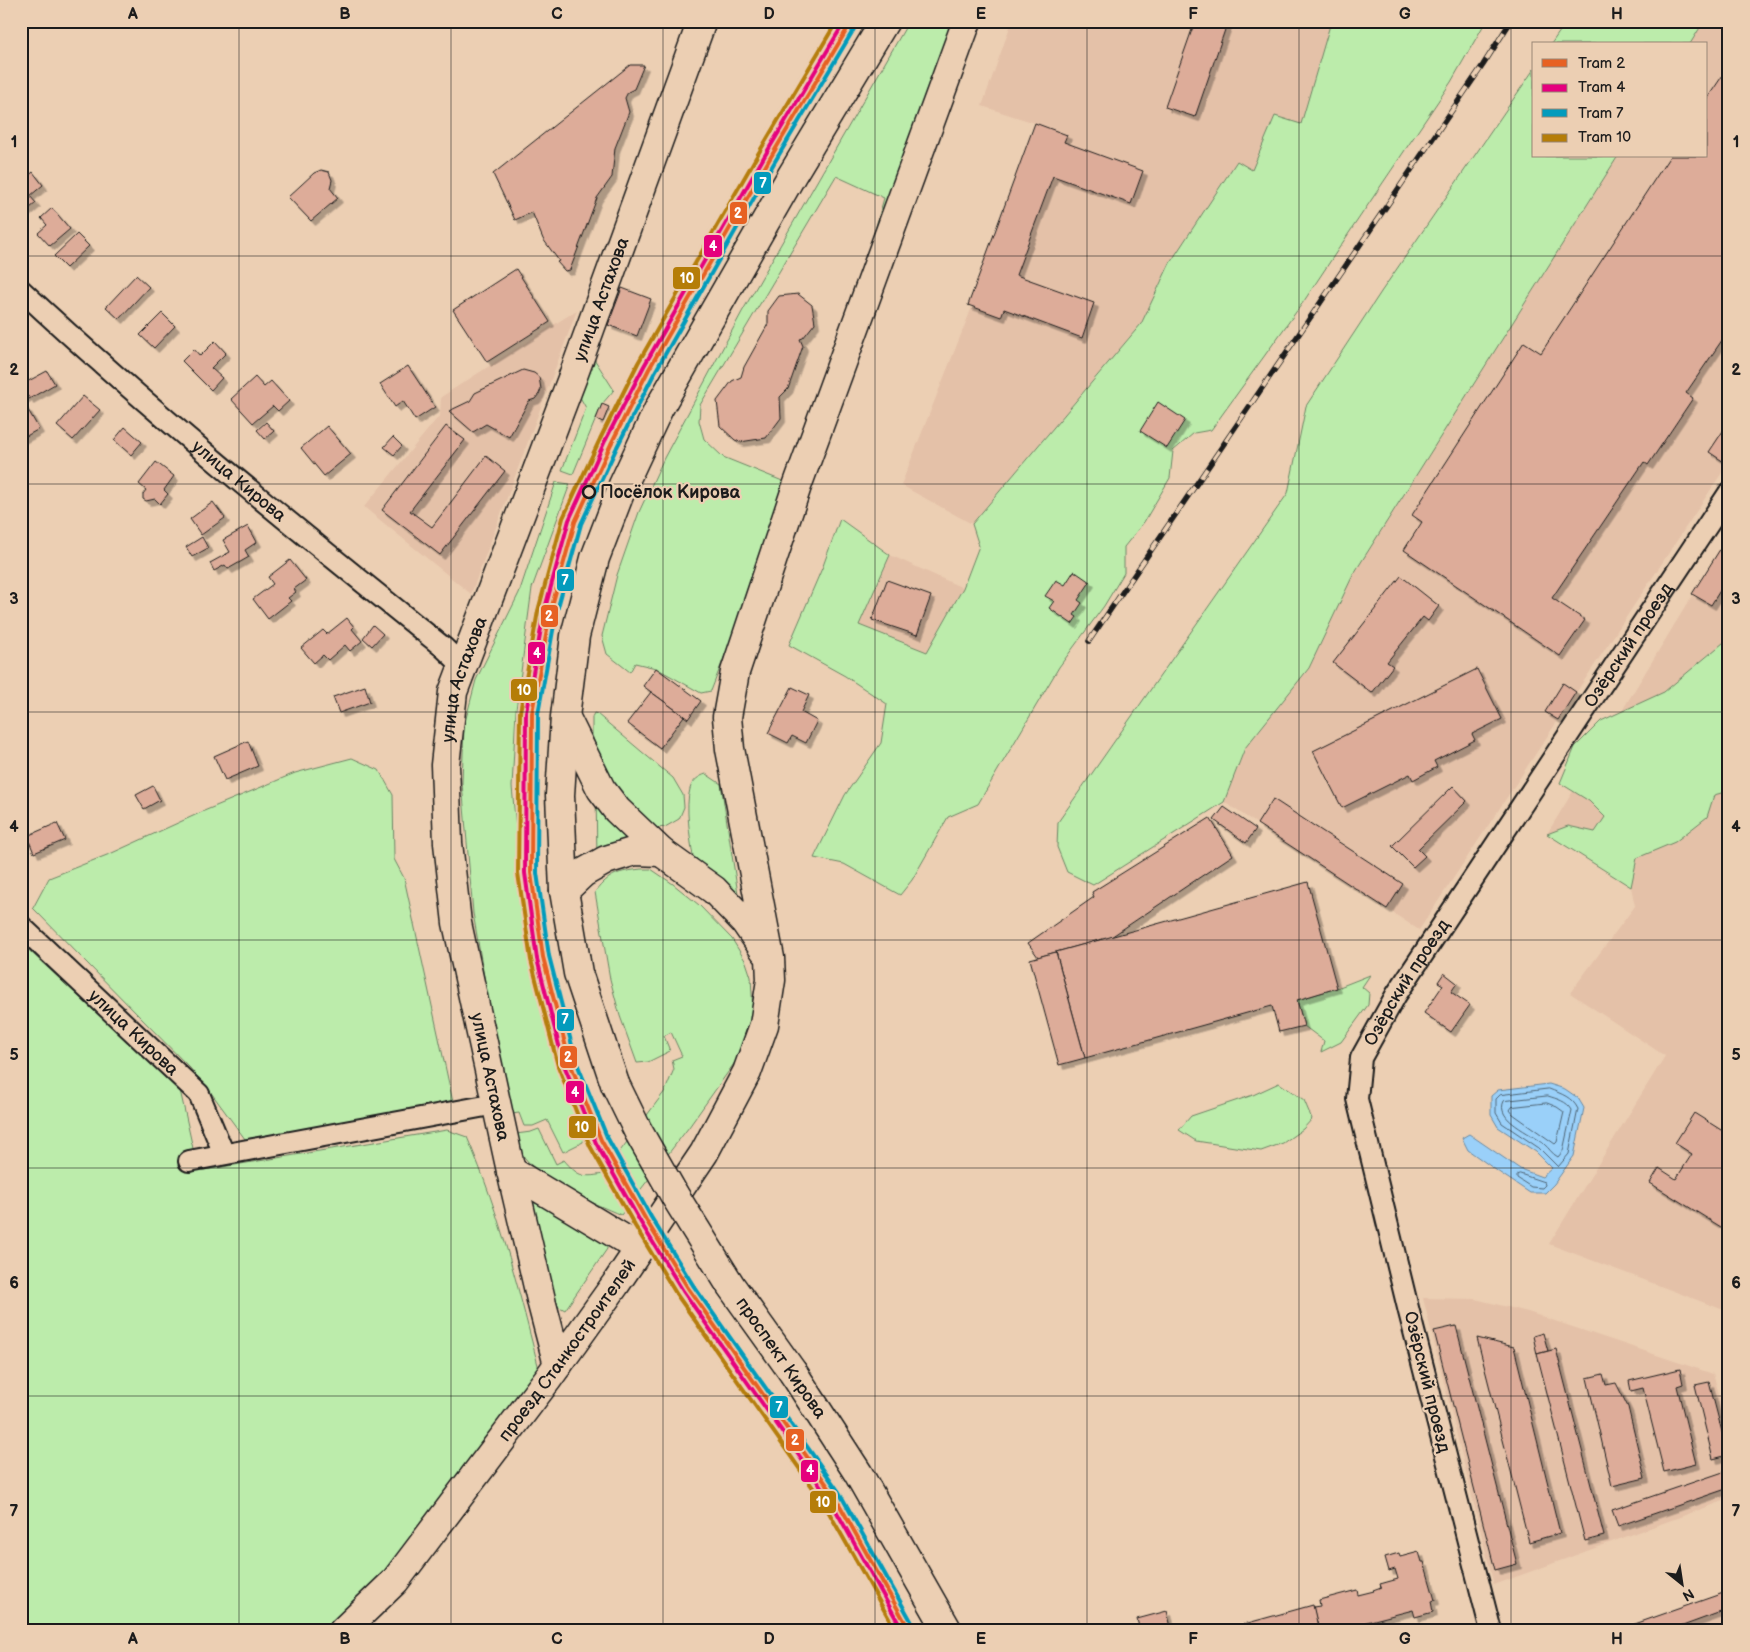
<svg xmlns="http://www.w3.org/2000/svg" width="1750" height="1652" viewBox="0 0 1750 1652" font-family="'Balsamiq Sans',sans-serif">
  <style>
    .built { fill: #e4c1a8 }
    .green { fill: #bcecab; stroke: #6c8464 }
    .water { fill: #9ad0f9; stroke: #6888a1 }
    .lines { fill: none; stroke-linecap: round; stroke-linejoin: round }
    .shore { stroke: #4e6474; stroke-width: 1 }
    .building { fill: #ddac99; stroke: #1c1c1c; filter: url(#shadow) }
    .street-casing { stroke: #1c1c1c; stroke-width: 24 }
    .secondary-casing { stroke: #1c1c1c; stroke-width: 31 }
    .street { stroke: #eccfb3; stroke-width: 20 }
    .secondary { stroke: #eccfb3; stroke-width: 28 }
    .rail-casing { stroke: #1c1c1c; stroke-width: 5.5 }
    .rail { stroke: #eccfb3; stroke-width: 4; stroke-dasharray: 11; stroke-linecap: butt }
    .secondary-bridge-casing { stroke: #1c1c1c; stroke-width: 31; stroke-linecap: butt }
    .secondary-bridge { stroke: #eccfb3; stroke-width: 28 }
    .tram-1-casing { stroke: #eccfb3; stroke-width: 8 }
    .tram-2-casing { stroke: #eccfb3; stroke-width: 8 }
    .tram-3-casing { stroke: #eccfb3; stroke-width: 8 }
    .tram-4-casing { stroke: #eccfb3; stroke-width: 8 }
    .tram-1 { stroke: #e76122; stroke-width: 4 }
    .tram-2 { stroke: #e5007d; stroke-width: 4 }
    .tram-3 { stroke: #039bbc; stroke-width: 4 }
    .tram-4 { stroke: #b57d08; stroke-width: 4 }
    .grid { fill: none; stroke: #1c1c1c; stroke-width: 1; stroke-opacity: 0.55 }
    .stop-dot { fill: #eccfb3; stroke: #1c1c1c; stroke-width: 2.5 }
    .labels { text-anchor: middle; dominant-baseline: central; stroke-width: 4.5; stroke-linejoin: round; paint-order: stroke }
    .street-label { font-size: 18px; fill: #1c1c1c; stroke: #eccfb3 }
    .stop-label { font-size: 18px; font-weight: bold; fill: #1c1c1c; stroke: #eccfb3; text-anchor: start }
    .line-badge { stroke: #eccfb3; stroke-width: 2 }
    .badge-label { font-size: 14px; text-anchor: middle; font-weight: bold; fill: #fff }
    .neatline { fill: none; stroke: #1c1c1c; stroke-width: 2 }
    .grid-label { font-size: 16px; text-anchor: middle; font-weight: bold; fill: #1c1c1c }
  </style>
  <defs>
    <filter id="shadow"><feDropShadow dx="4.5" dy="4.5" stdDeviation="0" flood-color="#0004"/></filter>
  </defs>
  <rect width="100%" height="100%" fill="#eccfb3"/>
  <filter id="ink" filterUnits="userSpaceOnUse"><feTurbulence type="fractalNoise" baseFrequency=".02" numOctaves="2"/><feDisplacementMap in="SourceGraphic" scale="10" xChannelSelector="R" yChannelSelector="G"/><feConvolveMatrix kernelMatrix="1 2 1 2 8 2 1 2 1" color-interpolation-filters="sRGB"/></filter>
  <g filter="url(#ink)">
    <g class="built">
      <polygon points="1012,21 1320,21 1330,25 1301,124 1252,171 1237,161 1170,263 1141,324 972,524 901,485 972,307 968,305 1035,123 982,106"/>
      <polygon points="1704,21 1729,21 1729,462 1419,930 1224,802 1245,748 1309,668 1353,575 1618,156 1706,156 1706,44 1690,44"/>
      <polygon points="577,310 471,594 364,507 440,415 441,397"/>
      <polygon points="1729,535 1729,1312 1549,1244 1665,1056 1570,993 1635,906 1631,887 1547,834"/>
      <polygon points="890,555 963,588 927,652 859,625"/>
      <polygon points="1423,1298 1475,1299 1528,1312 1713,1374 1729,1427 1729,1499 1494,1585"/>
      <polygon points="1729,1591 1729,1631 1615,1631"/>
    </g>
    <g class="green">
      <polygon points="909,21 957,21 854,304 884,198 836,176 700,405 699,421 704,439 723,457 785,482 753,592 734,632 711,691 701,693 656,668 635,663 630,672 607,654 602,636 617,575 639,512 664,458 742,312"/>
      <polygon points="1320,21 1486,21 1451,82 1349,233 1304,301 1211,430 1194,433 1173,451 1170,478 1144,522 1124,547 1124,573 1104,606 1059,667 978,804 948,817 912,880 900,895 844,864 814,858 845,795 881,743 887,704 845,676 789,645 823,566 840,519 890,555 859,625 927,652 963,588 979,546 972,524 1141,324 1170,263 1237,161 1252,170 1275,116 1301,124 1330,25"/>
      <polygon points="1567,21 1704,21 1690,44 1551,44"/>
      <polygon points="1534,69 1534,156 1618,156 1353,575 1309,668 1245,748 1224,802 1093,885 1067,872 1057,847 1058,822 1288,493 1306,406 1381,292"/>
      <polygon points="591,354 614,390 602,404 573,474 562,470 586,408 576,390"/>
      <polygon points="556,482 570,484 532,588 516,710 512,787 526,934 554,1051 566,1091 584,1137 583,1142 563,1152 547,1120 533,1126 524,1126 519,1113 512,1114 494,1034 473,913 462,783 464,726 476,680 519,593"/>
      <polygon points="1729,638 1729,791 1714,795 1707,817 1675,842 1637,858 1631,887 1547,834 1568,826 1595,832 1605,817 1589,801 1560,783 1575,747 1601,721 1664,692"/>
      <polygon points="594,713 597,714 673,778 683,795 684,807 679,819 665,827 652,829 631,817 599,756 592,735 592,717"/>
      <polygon points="352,758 379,770 393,795 394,859 404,878 453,1102 334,1126 245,1139 212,1094 190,1068 33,908 49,878 112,853 204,811 295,773"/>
      <path d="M706,774L721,784L738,894L693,856C690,837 685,807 690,789C692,781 699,776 706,774Z"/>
      <polygon points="596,792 629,841 597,860"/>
      <path d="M641,869H651L673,884L699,905L732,939L746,962L751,977L753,1012L743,1051L689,1127L621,1215C593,1203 536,1180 521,1152C518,1147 518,1139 516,1134L531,1132L539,1129L556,1164L564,1160C578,1176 582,1178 603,1174L665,1091L674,1069L672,1060L682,1056L671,1032L664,1036L670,1051L648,1062L637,1063L620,1016L610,979L595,892C610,873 618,872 641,869Z"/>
      <path d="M21,943L180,1090L194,1153L183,1158L204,1170L447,1130L467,1137C501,1215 521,1299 542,1381L465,1477L357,1603L327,1631H21Z"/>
      <polygon points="1370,975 1362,987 1369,993 1368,1005 1341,1042 1321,1052 1324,1041 1304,1026 1297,1000 1337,988"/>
      <polygon points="1279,1083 1304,1100 1312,1119 1303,1129 1283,1143 1261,1151 1196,1141 1179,1130 1191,1116 1253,1095"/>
      <polygon points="530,1199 606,1235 607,1249 565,1310 556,1305"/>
    </g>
    <polygon class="water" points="1549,1084 1565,1089 1578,1098 1584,1108 1574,1156 1554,1184 1545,1193 1530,1193 1500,1173 1468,1150 1462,1138 1469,1134 1520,1169 1542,1177 1552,1168 1536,1152 1498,1127 1491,1115 1491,1096 1498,1090"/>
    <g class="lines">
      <g class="shore">
        <path d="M1549,1089C1562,1094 1572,1097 1578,1109L1569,1154L1558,1167L1539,1148L1502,1123L1496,1113V1099L1500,1095Z"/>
        <path d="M1548,1096C1557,1099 1567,1101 1572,1110L1563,1151L1558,1157C1552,1154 1549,1148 1544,1144C1532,1133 1494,1120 1504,1101Z"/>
        <polygon points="1547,1103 1557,1107 1564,1112 1557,1142 1555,1144 1513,1114 1510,1110 1512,1107"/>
        <polygon points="1520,1174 1544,1182 1545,1185 1542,1188 1531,1187 1517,1178 1517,1175"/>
      </g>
    </g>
    <g class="building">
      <polygon points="1195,21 1228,21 1195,117 1165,107"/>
      <polygon points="630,65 644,65 634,89 628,92 625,98 629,112 615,148 612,177 597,198 570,270 565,271 557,262 559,261 543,239 532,212 515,220 493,174"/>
      <polygon points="1729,66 1729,309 1724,316 1729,319 1729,330 1686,393 1693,398 1648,465 1644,462 1552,598 1585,620 1560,656 1404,550 1422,522 1412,515 1524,342 1541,353 1670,156 1706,156 1706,100"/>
      <polygon points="1035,123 1067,135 1064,142 1143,171 1131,204 1053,176 1016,275 1094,303 1082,338 1004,309 1001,317 968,305"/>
      <polygon points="321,170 329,172 332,180 330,188 338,198 311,221 288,197 314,173"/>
      <polygon points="33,172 43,185 30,196 36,203 24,213 21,210 21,182"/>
      <polygon points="52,208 70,229 50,246 38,233 47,225 41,218"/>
      <polygon points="77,234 89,246 66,268 54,256"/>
      <polygon points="516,269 550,322 487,362 453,310"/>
      <polygon points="136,275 149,287 119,319 106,307"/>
      <polygon points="622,288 651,299 637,336 608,325"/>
      <polygon points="798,294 812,305 815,323 803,338 800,339 803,346 788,389 780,397 781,418 766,438 740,442 735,440 720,426 717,401 732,381 741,377 744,367 768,324 768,311 779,296"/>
      <polygon points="162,313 175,326 154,348 140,335"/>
      <polygon points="215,341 226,353 211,368 222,378 211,390 182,361 194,349 200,356"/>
      <polygon points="408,366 435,407 415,420 403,401 395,407 380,384"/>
      <polygon points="523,370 534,373 539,377 541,389 539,394 535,399 529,401 509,437 486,424 473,432 449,411 470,401 475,393"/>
      <polygon points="47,371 55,384 29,399 28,396 21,400 21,385"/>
      <polygon points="255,377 264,387 271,381 289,401 278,411 273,406 253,423 231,399"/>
      <polygon points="83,396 100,410 73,440 57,426"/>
      <polygon points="1158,402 1185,420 1167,448 1140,431"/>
      <polygon points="602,404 609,407 603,422 596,419"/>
      <polygon points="27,408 39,429 21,439 21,411"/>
      <polygon points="266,422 274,431 265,439 257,430"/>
      <polygon points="1727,425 1729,426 1727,464 1709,452"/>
      <polygon points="327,426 351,454 324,476 301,448"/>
      <polygon points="446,426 465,440 410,511 432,527 486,456 505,471 440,555 382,510"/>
      <polygon points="125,427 142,442 131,455 114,440"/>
      <polygon points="393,437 402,446 394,455 384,447"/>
      <polygon points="156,462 174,476 164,490 168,494 160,504 155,499 146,501 143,499 143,494 146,490 139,484"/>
      <polygon points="213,502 225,518 201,535 190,519"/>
      <polygon points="248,526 257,542 245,550 249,557 228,569 225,565 214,571 210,563 230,552 223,540"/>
      <polygon points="1729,535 1729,576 1711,605 1692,594"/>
      <polygon points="202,537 208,548 192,557 186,547"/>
      <polygon points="290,560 306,580 294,589 296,592 288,598 291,601 268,619 253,599 273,584 268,577"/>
      <polygon points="1074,571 1090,582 1078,600 1082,603 1074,615 1077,617 1072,624 1049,608 1054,601 1045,596 1056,580 1065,585"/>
      <polygon points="1401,576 1439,606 1428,621 1423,617 1387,662 1393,666 1372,693 1333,663"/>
      <polygon points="887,580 931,596 917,635 872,620"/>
      <polygon points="347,618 354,627 352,629 362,641 350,651 345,645 328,660 323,655 314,663 301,648 323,630 327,634"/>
      <polygon points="373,625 383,634 372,646 363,638"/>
      <polygon points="656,668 701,701 688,719 643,686"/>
      <polygon points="1477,669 1502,719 1472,734 1475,740 1434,761 1437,767 1413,780 1410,774 1342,808 1313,751"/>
      <polygon points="1563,683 1576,692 1558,720 1545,712"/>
      <polygon points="365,686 370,702 339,713 333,697"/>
      <polygon points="792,687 809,695 801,712 817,721 806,743 792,736 788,743 768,733"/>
      <polygon points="651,692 684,716 660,748 627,723"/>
      <polygon points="248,741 258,766 225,780 214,756"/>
      <polygon points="153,786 160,800 144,809 136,795"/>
      <polygon points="1453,786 1467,801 1418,849 1425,856 1413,867 1392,846"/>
      <polygon points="1273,799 1403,884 1387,909 1257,824"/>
      <polygon points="1224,807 1256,829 1246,843 1214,820"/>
      <polygon points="1210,818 1233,855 1111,937 1038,957 1028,943 1094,897 1092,892"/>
      <polygon points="57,823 65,840 34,853 27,836"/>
      <polygon points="1308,882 1337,988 1297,1000 1304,1026 1279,1032 1272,1006 1085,1058 1056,952"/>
      <polygon points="1056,952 1085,1058 1059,1065 1030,959"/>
      <polygon points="1444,973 1457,983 1451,992 1470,1005 1451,1032 1424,1013 1443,985 1438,982"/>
      <polygon points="1694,1113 1729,1135 1729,1232 1650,1183 1659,1168 1676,1179 1692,1154 1675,1143"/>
      <polygon points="1456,1326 1517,1564 1495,1570 1434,1331"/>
      <polygon points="1543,1333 1548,1351 1537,1354 1533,1336"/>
      <polygon points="1477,1338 1514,1347 1560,1533 1529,1542"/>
      <polygon points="1556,1349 1604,1536 1585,1541 1537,1354"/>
      <polygon points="1680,1369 1683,1384 1677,1386 1696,1464 1664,1472 1643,1388 1631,1391 1629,1381"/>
      <polygon points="1603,1374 1606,1385 1616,1383 1628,1407 1645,1478 1612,1486 1587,1378"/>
      <polygon points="1709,1382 1728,1455 1713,1459 1695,1385"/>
      <polygon points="1729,1470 1729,1488 1618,1526 1612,1510"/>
      <polygon points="1419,1552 1422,1562 1424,1562 1435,1600 1431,1601 1433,1612 1415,1617 1413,1610 1355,1625 1357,1631 1341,1631 1340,1629 1319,1631 1313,1607 1320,1606 1319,1600 1357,1590 1358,1595 1374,1591 1373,1590 1381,1587 1380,1584 1398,1579 1395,1569 1389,1571 1385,1557 1399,1553 1400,1557"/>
      <polygon points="1729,1591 1729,1609 1669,1631 1615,1631"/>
      <polygon points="1313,1605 1319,1631 1219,1631"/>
      <polygon points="1167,1611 1172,1631 1140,1631 1137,1619"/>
    </g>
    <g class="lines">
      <g class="street-casing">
        <g id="street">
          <path id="s1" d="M21,290C156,416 299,531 443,647L463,666"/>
          <path id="s2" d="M21,926L199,1094L224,1154"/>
          <polyline points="189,1161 496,1104"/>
          <path id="s3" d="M1491,1631L1409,1312L1357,1099L1361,1058L1396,995L1729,493"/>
        </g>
      </g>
      <g class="secondary-casing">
        <g id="secondary">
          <polyline points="566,718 601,789 617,810 661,852 714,890 745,922 765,951"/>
          <polyline points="564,891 583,873 606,860 635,851 661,852"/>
          <polyline points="615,1084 578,973 564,891 560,795 565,717 575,636 595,558 623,485 659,408 792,175 885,21"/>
          <polyline points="511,1171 639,1248"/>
          <path id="s4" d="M558,1365L542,1304L511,1171L457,923L448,843L445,765L453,692L573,376L702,21"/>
          <polyline points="794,1374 858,1473 948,1631"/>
          <path id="s5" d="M343,1631L395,1581L547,1380L615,1285L704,1153L747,1072L764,1025L771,980L770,958L730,749L727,717L735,672L796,489L967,21"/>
        </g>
      </g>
      <use href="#street" class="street"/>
      <use href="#secondary" class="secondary"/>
      <g class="rail-casing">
        <polyline id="rail" points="1089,641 1483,65 1511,21"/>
      </g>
      <use href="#rail" class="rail"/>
      <g class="secondary-bridge-casing">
        <polyline id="secondary-bridge" points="615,1084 638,1131 675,1196 731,1286 794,1374"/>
      </g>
      <use href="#secondary-bridge" class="secondary-bridge"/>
      <g class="tram-1-casing">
        <polyline id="tram-1" points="852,21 769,160 649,369 611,444 575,522 550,613 532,713 531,873 543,957 570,1063 601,1140 646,1220 688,1288 834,1495 910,1631"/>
      </g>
      <g class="tram-2-casing">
        <polyline id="tram-2" points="845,21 764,157 644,366 605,441 569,520 544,612 526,712 525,873 537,959 564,1065 596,1143 641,1223 683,1291 829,1498 903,1631"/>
      </g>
      <g class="tram-3-casing">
        <polyline id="tram-3" points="857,24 774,163 655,372 617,447 581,524 556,614 538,714 537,873 549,956 576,1061 607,1137 651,1217 693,1285 839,1492 915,1628"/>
      </g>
      <g class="tram-4-casing">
        <polyline id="tram-4" points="837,21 758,154 638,363 600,439 563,518 538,611 520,712 518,873 531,960 558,1066 590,1146 635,1226 677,1295 823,1502 896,1631"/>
      </g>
      <use href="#tram-1" class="tram-1"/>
      <use href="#tram-2" class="tram-2"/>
      <use href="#tram-3" class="tram-3"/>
      <use href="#tram-4" class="tram-4"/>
    </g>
  </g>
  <path class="grid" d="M239,21V1631M451,21V1631M663,21V1631M875,21V1631M1087,21V1631M1299,21V1631M1511,21V1631M21,256H1729M21,484H1729M21,712H1729M21,940H1729M21,1168H1729M21,1396H1729"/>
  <circle class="stop-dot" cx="589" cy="492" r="6"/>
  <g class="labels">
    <g class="street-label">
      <text stroke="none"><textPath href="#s4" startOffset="1105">улица Астахова</textPath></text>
      <text stroke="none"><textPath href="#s1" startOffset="290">улица Кирова</textPath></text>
      <text stroke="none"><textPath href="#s3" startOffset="1082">Озёрский проезд</textPath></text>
      <text stroke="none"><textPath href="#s4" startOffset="700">улица Астахова</textPath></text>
      <text stroke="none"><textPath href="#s3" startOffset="678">Озёрский проезд</textPath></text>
      <text stroke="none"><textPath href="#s2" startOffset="155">улица Кирова</textPath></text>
      <text transform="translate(490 1077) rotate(78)">улица Астахова</text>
      <text stroke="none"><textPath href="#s5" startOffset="360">проезд Станкостроителей</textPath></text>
      <text transform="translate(781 1358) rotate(55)">проспект Кирова</text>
      <text transform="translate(1427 1382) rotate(76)">Озёрский проезд</text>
    </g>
    <g class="stop-label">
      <text x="600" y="492">Посёлок Кирова</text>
    </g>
  </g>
  <g class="line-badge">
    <rect x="753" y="171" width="19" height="24" rx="5" fill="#039bbc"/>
    <rect x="729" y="201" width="19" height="24" rx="5" fill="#e76122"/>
    <rect x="703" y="234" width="20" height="24" rx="5" fill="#e5007d"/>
    <rect x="672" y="266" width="29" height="24" rx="5" fill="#b57d08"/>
    <rect x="556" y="568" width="19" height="24" rx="5" fill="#039bbc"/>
    <rect x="540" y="604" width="19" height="24" rx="5" fill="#e76122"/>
    <rect x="527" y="641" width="19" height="24" rx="5" fill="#e5007d"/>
    <rect x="510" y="678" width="28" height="24" rx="5" fill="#b57d08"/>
    <rect x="556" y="1008" width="19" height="24" rx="5" fill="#039bbc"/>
    <rect x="559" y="1045" width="19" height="24" rx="5" fill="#e76122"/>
    <rect x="565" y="1080" width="20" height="24" rx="5" fill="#e5007d"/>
    <rect x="568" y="1115" width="29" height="24" rx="5" fill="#b57d08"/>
    <rect x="769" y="1395" width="20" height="24" rx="5" fill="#039bbc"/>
    <rect x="785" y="1428" width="20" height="24" rx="5" fill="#e76122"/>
    <rect x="800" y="1459" width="19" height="24" rx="5" fill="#e5007d"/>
    <rect x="809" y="1490" width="28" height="24" rx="5" fill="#b57d08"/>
  </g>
  <g class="badge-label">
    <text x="763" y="188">7</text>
    <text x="738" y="218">2</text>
    <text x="713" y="251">4</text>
    <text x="687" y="283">10</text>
    <text x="565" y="585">7</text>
    <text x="549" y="621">2</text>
    <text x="537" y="658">4</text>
    <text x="524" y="695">10</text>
    <text x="565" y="1024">7</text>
    <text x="568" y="1062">2</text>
    <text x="575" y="1097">4</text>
    <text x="582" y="1132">10</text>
    <text x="779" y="1412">7</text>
    <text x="795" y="1445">2</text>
    <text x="810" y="1475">4</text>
    <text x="823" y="1507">10</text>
  </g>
  <rect width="1750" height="1652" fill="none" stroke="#eccfb3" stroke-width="55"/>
  <rect x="1532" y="42" width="175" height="115" fill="#eccfb3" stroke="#998777"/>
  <rect x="1542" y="59" width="25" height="8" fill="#e76122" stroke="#998777"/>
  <text x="1578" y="68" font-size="15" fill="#1c1c1c">Tram 2</text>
  <rect x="1542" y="84" width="25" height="8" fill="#e5007d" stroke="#998777"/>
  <text x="1578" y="92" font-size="15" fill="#1c1c1c">Tram 4</text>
  <rect x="1542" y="109" width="25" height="8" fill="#039bbc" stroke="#998777"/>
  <text x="1578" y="118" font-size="15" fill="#1c1c1c">Tram 7</text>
  <rect x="1542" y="134" width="25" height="8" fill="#b57d08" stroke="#998777"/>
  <text x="1578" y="142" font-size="15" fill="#1c1c1c">Tram 10</text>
  <g transform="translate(1682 1584) rotate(150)" stroke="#eccfb3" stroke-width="4" paint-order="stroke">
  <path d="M0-4L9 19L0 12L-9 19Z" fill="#1c1c1c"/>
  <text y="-8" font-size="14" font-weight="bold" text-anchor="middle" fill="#1c1c1c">N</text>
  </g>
  <rect x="28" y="28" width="1694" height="1596" class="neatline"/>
  <g class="grid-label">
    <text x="133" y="19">A</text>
    <text x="345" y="19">B</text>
    <text x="557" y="19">C</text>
    <text x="769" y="19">D</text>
    <text x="981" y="19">E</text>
    <text x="1193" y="19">F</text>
    <text x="1405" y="19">G</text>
    <text x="1617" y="19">H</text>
    <text x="14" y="147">1</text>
    <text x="1736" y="147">1</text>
    <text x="14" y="375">2</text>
    <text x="1736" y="375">2</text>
    <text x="14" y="604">3</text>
    <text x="1736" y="604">3</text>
    <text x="14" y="832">4</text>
    <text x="1736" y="832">4</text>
    <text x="14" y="1060">5</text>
    <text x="1736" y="1060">5</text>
    <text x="14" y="1288">6</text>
    <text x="1736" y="1288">6</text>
    <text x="14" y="1516">7</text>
    <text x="1736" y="1516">7</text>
    <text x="133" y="1644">A</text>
    <text x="345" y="1644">B</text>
    <text x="557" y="1644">C</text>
    <text x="769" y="1644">D</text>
    <text x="981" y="1644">E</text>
    <text x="1193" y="1644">F</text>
    <text x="1405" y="1644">G</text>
    <text x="1617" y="1644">H</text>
  </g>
</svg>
